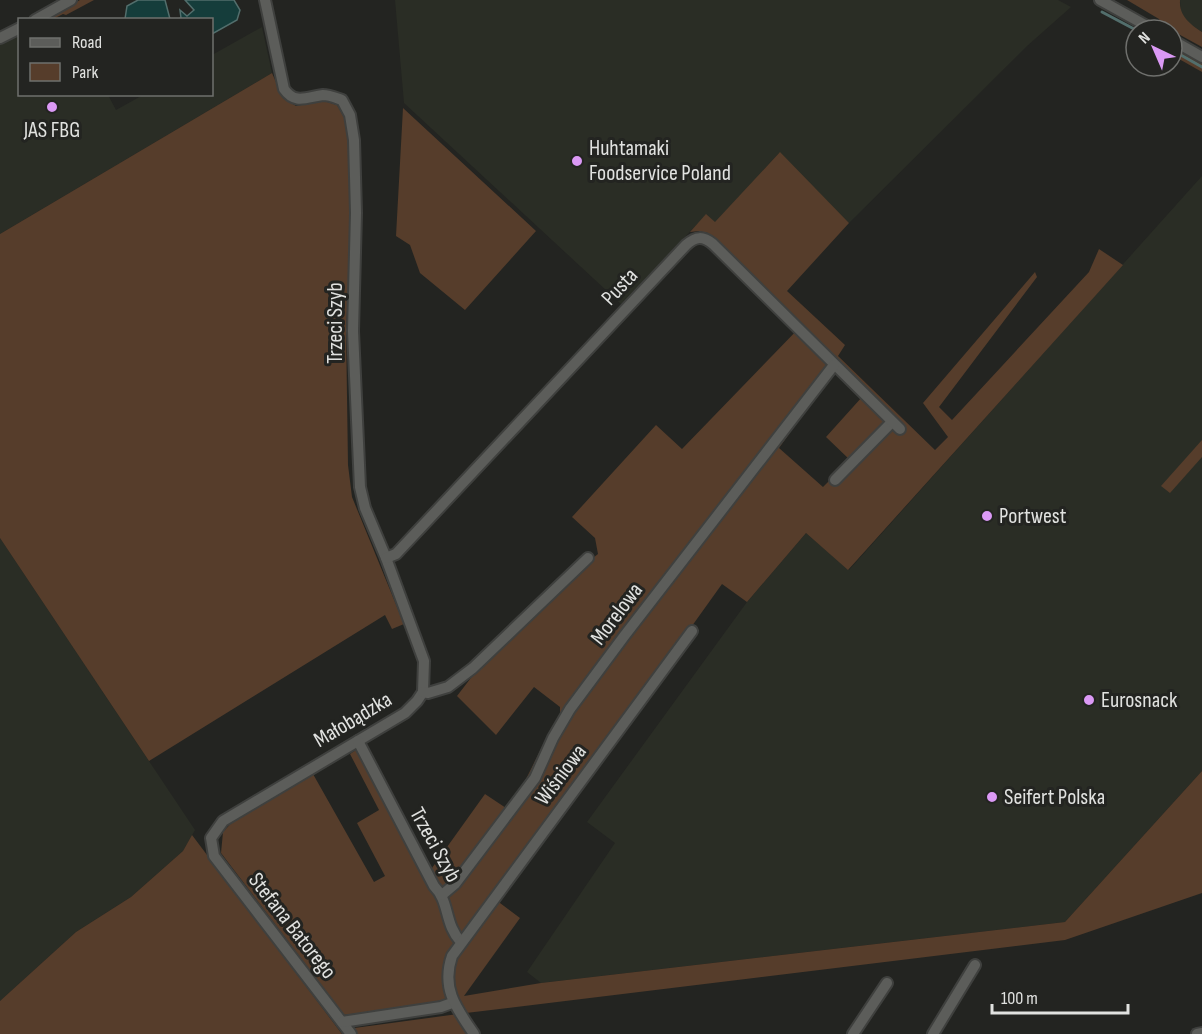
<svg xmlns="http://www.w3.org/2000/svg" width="1202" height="1034" viewBox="0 0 1202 1034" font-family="'Sofia Sans Condensed',sans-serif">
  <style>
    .built { fill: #2a2d25 }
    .green { fill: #563d2b; fill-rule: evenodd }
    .water { fill: #153d3b; stroke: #526e6c; stroke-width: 1.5 }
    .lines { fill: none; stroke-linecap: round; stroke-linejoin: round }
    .stream { stroke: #526e6c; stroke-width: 3 }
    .minor-casing { stroke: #3f403e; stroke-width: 14 }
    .minor { stroke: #5c5d5a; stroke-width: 10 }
    .poi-dot { fill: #db99f5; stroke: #232421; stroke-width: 2 }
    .labels { text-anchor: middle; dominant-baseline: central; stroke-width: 6; stroke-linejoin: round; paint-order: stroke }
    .poi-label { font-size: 22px; fill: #e1e2e0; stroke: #232421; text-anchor: start }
    .street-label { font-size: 22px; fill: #e1e2e0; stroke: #232421 }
  </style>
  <rect width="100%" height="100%" fill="#232421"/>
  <g class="built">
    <polygon points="395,0 1058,0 1071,7 1027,46 849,223 779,153 715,223 706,215 621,304 404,103"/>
    <polygon points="1180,0 1202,0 1202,32 1190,24 1181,13"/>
    <polygon points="262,27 272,73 0,234 0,45 19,35 20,94 108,95 116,110 143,95 212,94 212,55"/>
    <polygon points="1202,176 1202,771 1065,922 541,983 527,972 615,843 587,822 747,602 806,533 849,570"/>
    <polygon points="0,538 195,830 183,851 131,897 76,932 0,1001"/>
  </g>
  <g class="green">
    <polygon points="80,0 94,0 66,15 63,14 53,19 44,20"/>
    <path d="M1127,0H1180C1179,16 1190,24 1202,32V47L1162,25L1159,19Z"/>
    <polygon points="1172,46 1202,62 1202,72 1172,55"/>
    <polygon points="272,73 283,98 296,106 324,101 337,105 345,119 351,150 351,252 346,327 348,465 352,497 404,624 392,629 385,615 149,761 0,538 0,234"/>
    <polygon points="403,108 536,231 465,310 420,273 410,245 396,236"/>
    <path d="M780,152L849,223L787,291L845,345L838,356L935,450L948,437L923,403L1035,272L1037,277L939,407L952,420L1089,272L1099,249L1123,265L848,570L806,533L747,602L722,584L496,900L520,918L464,996L541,983L1065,922L1202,771V893L1065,940L466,1013L457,994L449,990L448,999L441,1002L344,1015L221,853L223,832L234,820L313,774L374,882L385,876L357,823L379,810L350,754L363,745L432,868L485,794L506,808L524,783L552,727L560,717V707L534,687L496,735L457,696L477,670L579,569L598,554L595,538L572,517L656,425L682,449L802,325L708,233L699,231L690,232L706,214L715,222ZM835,369L862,397L826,437L850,460L823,487L779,448Z"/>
    <polygon points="1202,440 1202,457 1170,493 1161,486"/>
    <polygon points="192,835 342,1034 0,1034 0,1001 76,932 131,897 183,851"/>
    <polygon points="458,1014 472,1034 351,1034 347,1029"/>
  </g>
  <g class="water">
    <polygon points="138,0 165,0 170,19 125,19 127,6"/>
    <polygon points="185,0 234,0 240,10 237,20 212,34 212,20 179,19 181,18 180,10 187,16 194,10"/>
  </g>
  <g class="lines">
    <g class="stream">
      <polyline points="1102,12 1136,30"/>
      <polyline points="1172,50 1202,67"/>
    </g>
    <g class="minor-casing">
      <g id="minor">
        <path d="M265,0L284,89C295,105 307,97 323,95C330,95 336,98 342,100L350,115L354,140L356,213L353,331L360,487L365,508L386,558L424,661L423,692L417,701L405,713L223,821L211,838L214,856L224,869L351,1034"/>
        <polyline points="1100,0 1154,30"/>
        <polyline points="35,20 71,0"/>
        <polyline points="0,38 20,28"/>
        <polyline points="1172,40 1202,57"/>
        <polyline points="835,480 892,422"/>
        <path d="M386,558L396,554L686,245C696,236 703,236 713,244L900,429"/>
        <polyline points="423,692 428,693 448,687 473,668 588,558"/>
        <path d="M358,741L434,886C450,902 444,924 461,942"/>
        <polyline points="442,895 455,884 535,778 553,738 570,709 625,635 834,365"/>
        <polyline points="342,1022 441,1007 452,1003"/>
        <path d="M474,1034C456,1008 441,988 452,956L692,631"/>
        <polyline points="853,1034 887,983"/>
        <polyline points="933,1034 975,965"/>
        <polyline points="1197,1034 1202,1033"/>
      </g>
    </g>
    <use href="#minor" class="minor"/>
  </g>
  <g class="poi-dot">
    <circle cx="52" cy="107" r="6"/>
    <circle cx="577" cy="161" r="6"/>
    <circle cx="987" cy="516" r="6"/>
    <circle cx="1089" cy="700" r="6"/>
    <circle cx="992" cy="797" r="6"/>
  </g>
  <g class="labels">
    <g class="poi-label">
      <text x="52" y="130" text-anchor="middle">JAS FBG</text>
      <text x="589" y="148">Huhtamaki<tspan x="589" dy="25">Foodservice Poland</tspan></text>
      <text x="999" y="516">Portwest</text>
      <text x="1101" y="700">Eurosnack</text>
      <text x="1004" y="797">Seifert Polska</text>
    </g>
    <g class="street-label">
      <text transform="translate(620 287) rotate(-47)">Pusta</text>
      <text transform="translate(335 323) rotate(-90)">Trzeci Szyb</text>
      <text transform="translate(617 614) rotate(-53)">Morelowa</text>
      <text transform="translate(353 720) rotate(-31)">Małobądzka</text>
      <text transform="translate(561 775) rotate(-53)">Wiśniowa</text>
      <text transform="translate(435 845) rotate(61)">Trzeci Szyb</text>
      <text transform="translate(292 926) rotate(52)">Stefana Batorego</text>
    </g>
  </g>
  <rect x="18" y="18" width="195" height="78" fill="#232421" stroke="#6f706d" stroke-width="1.5"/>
  <rect x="30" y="38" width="30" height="9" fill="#5c5d5a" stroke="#6f706d" stroke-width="1.5"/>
  <text x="72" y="48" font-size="18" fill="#e1e2e0">Road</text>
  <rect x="30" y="63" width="30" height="18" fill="#563d2b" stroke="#6f706d" stroke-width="1.5"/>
  <text x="72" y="78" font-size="18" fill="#e1e2e0">Park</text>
  <g transform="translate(1154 48) rotate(316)"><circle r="28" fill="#232421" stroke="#6f706d" stroke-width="1.5"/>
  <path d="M0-4.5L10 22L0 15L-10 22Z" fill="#db99f5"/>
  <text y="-9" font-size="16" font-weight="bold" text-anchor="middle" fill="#e1e2e0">N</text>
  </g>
  <path d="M992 1004v9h136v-9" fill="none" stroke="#e1e2e0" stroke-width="3"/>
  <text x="1001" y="1004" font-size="18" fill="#e1e2e0" stroke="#232421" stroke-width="4.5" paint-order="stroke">100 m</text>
</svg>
